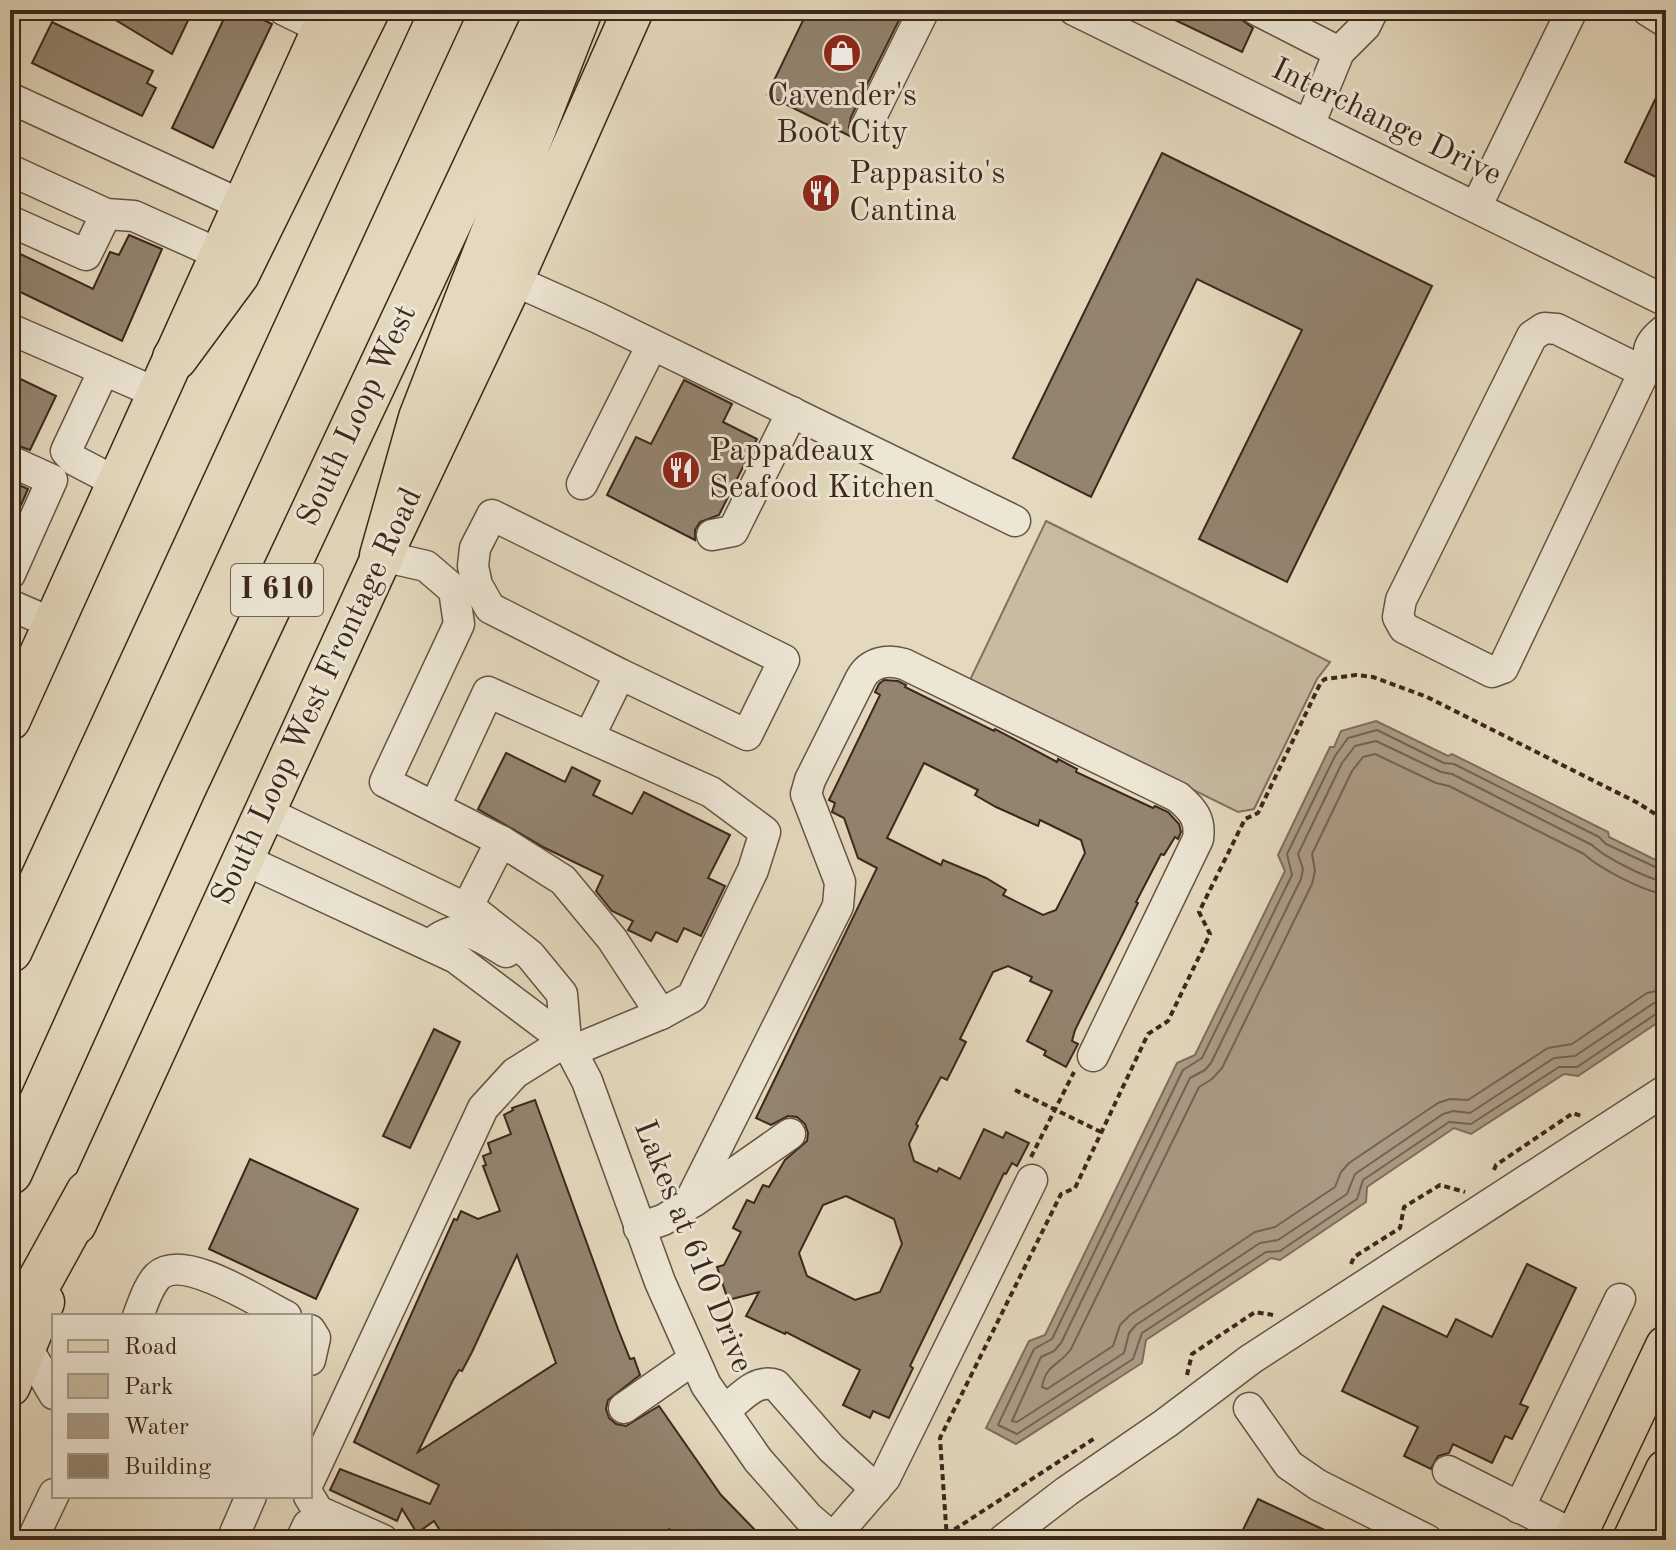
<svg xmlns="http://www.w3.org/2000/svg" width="1676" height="1550" viewBox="0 0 1676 1550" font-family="'Old Standard TT',serif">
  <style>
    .green { fill: #c7bba2; stroke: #82715f; stroke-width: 2 }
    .water { fill: #ab9c87; stroke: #7f6d5c; stroke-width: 2 }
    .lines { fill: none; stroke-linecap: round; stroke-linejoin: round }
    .shore { stroke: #746252; stroke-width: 2 }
    .building { fill: #938470; stroke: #3c271c; stroke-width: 2; fill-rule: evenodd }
    .minor-casing { stroke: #665444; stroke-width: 33 }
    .major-casing { stroke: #3c271c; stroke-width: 43 }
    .highway-casing { stroke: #3c271c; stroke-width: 47 }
    .path { stroke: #3c271c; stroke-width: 4; stroke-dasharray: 6 4; stroke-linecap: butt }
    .minor { stroke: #ede6d5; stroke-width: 30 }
    .major { stroke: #e4d9be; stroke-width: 40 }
    .highway { stroke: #e4d9be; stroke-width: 44 }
    .labels { text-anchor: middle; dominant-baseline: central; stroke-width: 6; stroke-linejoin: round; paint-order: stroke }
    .shield { fill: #ede6d5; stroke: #716054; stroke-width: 2 }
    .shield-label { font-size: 30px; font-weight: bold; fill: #3c271c }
    .poi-label { font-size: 32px; fill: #3c271c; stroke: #ede6d5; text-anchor: start }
    .street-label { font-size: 32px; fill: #3c271c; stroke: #ede6d5 }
  </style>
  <rect width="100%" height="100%" fill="#e4d9be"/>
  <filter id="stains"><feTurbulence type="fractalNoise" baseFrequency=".0025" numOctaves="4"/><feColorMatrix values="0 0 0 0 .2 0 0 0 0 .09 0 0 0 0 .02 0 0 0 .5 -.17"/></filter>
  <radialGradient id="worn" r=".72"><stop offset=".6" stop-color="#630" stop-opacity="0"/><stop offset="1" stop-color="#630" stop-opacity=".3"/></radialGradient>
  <polygon class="green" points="1046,521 1330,662 1317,679 1254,809 1238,812 970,680"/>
  <polygon class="water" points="1376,721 1448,756 1452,754 1608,832 1609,837 1666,865 1666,1017 1578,1076 1564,1074 1471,1134 1454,1128 1367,1187 1366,1202 1280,1260 1271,1258 1146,1340 1142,1363 1016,1444 986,1428 1029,1341 1045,1335 1177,1063 1195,1055 1285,871 1278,855 1330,747 1334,747 1341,731"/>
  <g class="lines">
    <g class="shore">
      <polyline points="1666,872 1606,844 1599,837 1454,764 1444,763 1377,730 1348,738 1335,756 1287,854 1292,875 1202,1058 1183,1070 1052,1339 1034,1349 998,1425 1017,1434 1133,1359 1142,1333 1266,1252 1280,1251 1357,1199 1363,1180 1449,1122 1471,1124 1559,1067 1577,1067 1659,1012 1666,1011"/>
      <path d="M1666,882C1649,880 1604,857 1592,845L1452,774L1441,772L1376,741L1355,746L1342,763L1298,854L1303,869L1301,879L1211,1063L1205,1070L1190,1078L1061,1343L1054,1351L1041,1357L1012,1421L1017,1422L1124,1353L1129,1333L1136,1325L1260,1243L1278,1240L1347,1194L1355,1174L1443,1114L1453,1111L1470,1113L1554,1058L1575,1056L1654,1003L1666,1001"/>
      <path d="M1666,894C1646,893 1599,868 1584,854L1449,786L1436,783L1375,754L1363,757L1352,771L1312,854L1315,871L1312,884L1222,1068L1212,1079L1199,1087L1071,1349C1059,1366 1046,1364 1042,1387L1047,1389L1113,1346L1120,1325L1130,1315L1255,1232L1275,1227L1335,1187L1341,1172L1349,1163L1438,1103L1450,1099L1468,1100L1548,1048L1572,1044L1647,993L1666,989"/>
    </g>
  </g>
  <g class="building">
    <polygon points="99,10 193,10 172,54"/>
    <polygon points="228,10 243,10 272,24 213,148 172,128"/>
    <polygon points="808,10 904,10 851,117 849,127 854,138 767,95"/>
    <polygon points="1154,10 1233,10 1240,13 1242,20 1253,28 1242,52"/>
    <polygon points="52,22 153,71 147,83 156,88 142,116 32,63"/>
    <polygon points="1666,77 1666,182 1625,162"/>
    <polygon points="1162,153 1432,286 1287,582 1199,539 1302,330 1197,279 1091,497 1013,458"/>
    <polygon points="129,235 162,249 122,341 10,287 10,249 93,289 110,252 119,255"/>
    <polygon points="10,374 56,396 30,450 10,443"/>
    <polygon points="684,380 732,404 723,422 757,439 719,515 700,522 695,530 695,540 607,495 636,437 651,444"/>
    <polygon points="10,481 28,489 10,530"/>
    <path d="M884,680L898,681L906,685L905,687L994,731L995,729L1057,762L1058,759L1077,769L1076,772L1153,808L1155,806L1168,812L1179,824L1181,832L1178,839L1175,837L1164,855L1161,854L1136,902L1138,903L1075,1030L1072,1041L1078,1044L1066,1067L1044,1055L1046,1051L1027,1041L1052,991L1030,981L1032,977L1008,966L993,972L960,1039L966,1042L947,1080L941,1077L916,1124L918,1126L909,1144L914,1161L937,1172L939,1168L960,1179L984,1129L1003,1138L1006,1132L1029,1143L1017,1166L1012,1163L1006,1174L1004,1173L910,1366L913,1368L889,1418L873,1411L870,1418L843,1405L860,1370L786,1332L785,1334L746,1316L759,1292L728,1300L717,1267L724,1265L741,1232L733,1228L747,1200L754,1203L763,1185L769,1187L785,1160L807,1141L808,1133L805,1124L797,1117L788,1116L771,1125L756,1118L877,868L858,858L844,818L832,812L835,803L829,800L880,695L875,692L879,684ZM924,763L978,790L975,795L996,807L1038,826L1040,820L1081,840L1085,853L1056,910L1043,915L1003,895L1006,890L986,878L943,860L941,865L887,838ZM846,1196L894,1219L902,1244L880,1292L855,1300L807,1276L799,1253L823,1205Z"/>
    <polygon points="506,753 565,782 572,767 600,781 593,795 632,814 644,792 730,835 708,878 725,886 701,936 684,928 677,942 656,932 651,941 628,930 633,921 612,911 596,891 603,876 545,848 478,809"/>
    <polygon points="434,1029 460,1042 410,1148 383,1136"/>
    <path d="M535,1100L618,1329L630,1359L634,1358L640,1375L608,1400L606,1409L609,1418L616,1424L626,1426L659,1406L721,1495L756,1531L750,1540H677L669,1529L652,1540H446L434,1521L417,1533L402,1509L397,1521L330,1490L340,1469L430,1504L439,1485L354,1442L454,1219L457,1220L461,1211L478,1219L500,1211L483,1166L486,1165L483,1156L491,1153L488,1143L511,1134L504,1115L513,1110L512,1108ZM517,1255L556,1363L418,1452L453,1380L459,1370L462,1371L472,1352Z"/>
    <polygon points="250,1159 358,1209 316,1299 209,1249"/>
    <polygon points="1527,1264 1576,1288 1520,1404 1528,1407 1512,1439 1505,1436 1492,1463 1453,1444 1449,1453 1438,1456 1431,1469 1404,1456 1418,1427 1342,1391 1383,1306 1447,1337 1456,1319 1492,1337"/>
    <polygon points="1258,1499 1346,1540 1238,1540"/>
  </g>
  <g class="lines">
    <g class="minor-casing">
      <g id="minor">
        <polyline points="284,10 323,29"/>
        <polyline points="1074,10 1666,301"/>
        <polyline points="1257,10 1339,52"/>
        <polyline points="1647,10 1666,22"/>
        <polyline points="10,98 244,206"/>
        <polyline points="867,125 924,10"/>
        <polyline points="1309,125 1339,52 1365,26 1373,10"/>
        <polyline points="10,170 106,214 134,216 221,255"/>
        <polyline points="1476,207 1572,10"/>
        <polyline points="10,221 86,255 106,214"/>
        <polyline points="513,280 598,318 1015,521"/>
        <polyline points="10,329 159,394"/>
        <path d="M1664,352L1656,360L1650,361C1645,346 1656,337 1666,329"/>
        <polyline points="104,370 66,451 74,460 118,483"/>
        <polyline points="1644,372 1557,329 1544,328 1532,336 1401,600 1398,617 1404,628 1492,672 1503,668 1644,372 1650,361"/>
        <polyline points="10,461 52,480 10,574"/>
        <polyline points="582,484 652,345"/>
        <polyline points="712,535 733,531 792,412"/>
        <polyline points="382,556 426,566 454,590 459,624 385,782 501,841 467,908"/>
        <polyline points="10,605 54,624"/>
        <polyline points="589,737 620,674 490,608 477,585 473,566 475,548 492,515 784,660 747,735 620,674"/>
        <polyline points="435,806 488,692 711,792 765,832 753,870 692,997 661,1014"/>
        <polyline points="266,812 478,914 530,955 562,994 566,1041 587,1081 660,1282 706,1385 758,1460 808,1517 835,1540"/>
        <polyline points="501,841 563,880 612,939 661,1014 572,1051"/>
        <polyline points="243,859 456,958 566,1041"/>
        <path d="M430,945C459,919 477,935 506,952"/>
        <polyline points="693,1202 790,1134"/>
        <path d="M639,1228L663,1220L688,1205L838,906L840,882L806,794L810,780L861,678C870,662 887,659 904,664L1178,797C1193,810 1201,819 1198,839L1093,1056"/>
        <path d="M138,1316C143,1304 148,1286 158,1276C184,1252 259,1303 286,1316"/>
        <polyline points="310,1330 315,1338 310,1360"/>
        <polyline points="26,1346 54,1394"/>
        <polyline points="624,1408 694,1359"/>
        <polyline points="1249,1408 1289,1465 1318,1485 1427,1540"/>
        <path d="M724,1411C740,1399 755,1378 776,1385L831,1448L876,1489"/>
        <polyline points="1448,1471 1576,1536"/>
        <polyline points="310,1479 483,1108 515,1073 566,1041"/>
        <polyline points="309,1496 318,1511 383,1540"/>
        <polyline points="1519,1508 1620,1299"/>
        <polyline points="833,1538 885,1478 1032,1180"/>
        <polyline points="32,1540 54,1494"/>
        <polyline points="232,1540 251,1496"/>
        <polyline points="301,1540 308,1525"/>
        <polyline points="1003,1540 1067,1491 1166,1423 1251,1359 1666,1090"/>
      </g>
    </g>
    <g class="major-casing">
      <g id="major">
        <polyline points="10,720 331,10"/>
        <polyline points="76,1224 382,556 513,280 633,10"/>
        <polyline points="10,1386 44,1302"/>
        <polyline points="1574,1540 1666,1346"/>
        <polyline points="1633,1540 1666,1470"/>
      </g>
    </g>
    <g class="highway-casing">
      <g id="highway">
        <polyline points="175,358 237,274 367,10"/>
        <polyline points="382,556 421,418 580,10"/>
        <polyline points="10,950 443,10"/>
        <polyline points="10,1172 183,789 549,10"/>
        <polyline points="10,1335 88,1193"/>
      </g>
    </g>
    <g class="path">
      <polyline points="1015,1090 1101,1132"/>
      <polyline points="1031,1157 1074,1072"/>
      <polyline points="1494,1170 1496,1165 1573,1113 1581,1116"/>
      <polyline points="1351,1264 1354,1257 1400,1228 1404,1207 1440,1185 1465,1192"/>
      <polyline points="1187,1375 1192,1354 1255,1312 1273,1315"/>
      <polyline points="946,1535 1095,1438"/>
      <polyline points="947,1540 940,1438 1061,1194 1075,1188 1148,1034 1168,1021 1210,934 1199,912 1245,819 1258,813 1321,682 1325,679 1356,675 1373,677 1427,697 1638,803 1666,821"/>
    </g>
    <use href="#minor" class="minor"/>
    <use href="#major" class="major"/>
    <use href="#highway" class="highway"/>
  </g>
  <defs>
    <g id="shop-disc" transform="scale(2)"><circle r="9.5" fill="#8f2418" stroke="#ede6d5"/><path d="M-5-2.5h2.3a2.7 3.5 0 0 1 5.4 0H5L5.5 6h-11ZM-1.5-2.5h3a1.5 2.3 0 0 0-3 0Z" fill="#fff"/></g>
    <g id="restaurant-disc" transform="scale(2)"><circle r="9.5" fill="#8f2418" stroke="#ede6d5"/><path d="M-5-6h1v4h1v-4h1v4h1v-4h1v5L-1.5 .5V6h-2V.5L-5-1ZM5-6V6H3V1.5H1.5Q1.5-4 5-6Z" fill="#fff"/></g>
  </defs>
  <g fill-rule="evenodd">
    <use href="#shop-disc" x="842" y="53"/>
    <use href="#restaurant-disc" x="821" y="193"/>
    <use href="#restaurant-disc" x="681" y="470"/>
  </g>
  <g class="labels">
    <rect class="shield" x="231" y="564" width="92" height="52" rx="6"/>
    <g class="shield-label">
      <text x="277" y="590">I 610</text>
    </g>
    <g class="poi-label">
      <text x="842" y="97" text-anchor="middle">Cavender's<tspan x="842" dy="37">Boot City</tspan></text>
      <text x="849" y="175">Pappasito's<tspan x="849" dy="37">Cantina</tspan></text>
      <text x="709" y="452">Pappadeaux<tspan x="709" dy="37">Seafood Kitchen</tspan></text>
    </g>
    <g class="street-label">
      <text transform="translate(1386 123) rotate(26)">Interchange Drive</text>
      <text transform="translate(358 416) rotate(-65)">South Loop West</text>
      <text transform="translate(318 697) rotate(-65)">South Loop West Frontage Road</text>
      <text transform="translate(692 1247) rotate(68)">Lakes at 610 Drive</text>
    </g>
  </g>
  <rect width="1676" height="1550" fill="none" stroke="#e4d9be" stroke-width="40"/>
  <rect x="12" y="12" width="1652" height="1526" fill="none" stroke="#3c271c" stroke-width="4"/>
  <rect x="20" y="20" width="1636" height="1510" fill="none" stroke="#3c271c" stroke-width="2"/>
  <rect x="52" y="1314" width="260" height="184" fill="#ede6d5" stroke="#a69a8b" stroke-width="2"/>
  <rect x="68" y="1340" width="40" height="12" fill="#e4d9be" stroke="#a69a8b" stroke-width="2"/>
  <text x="124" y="1354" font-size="24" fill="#3c271c">Road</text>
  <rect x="68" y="1374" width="40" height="24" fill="#c7bba2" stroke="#a69a8b" stroke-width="2"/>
  <text x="124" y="1394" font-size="24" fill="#3c271c">Park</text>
  <rect x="68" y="1414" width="40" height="24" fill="#ab9c87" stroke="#a69a8b" stroke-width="2"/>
  <text x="124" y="1434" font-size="24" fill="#3c271c">Water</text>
  <rect x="68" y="1454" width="40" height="24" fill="#938470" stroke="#a69a8b" stroke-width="2"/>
  <text x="124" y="1474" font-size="24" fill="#3c271c">Building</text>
  <rect width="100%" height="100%" filter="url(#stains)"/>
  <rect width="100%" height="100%" fill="url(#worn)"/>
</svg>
